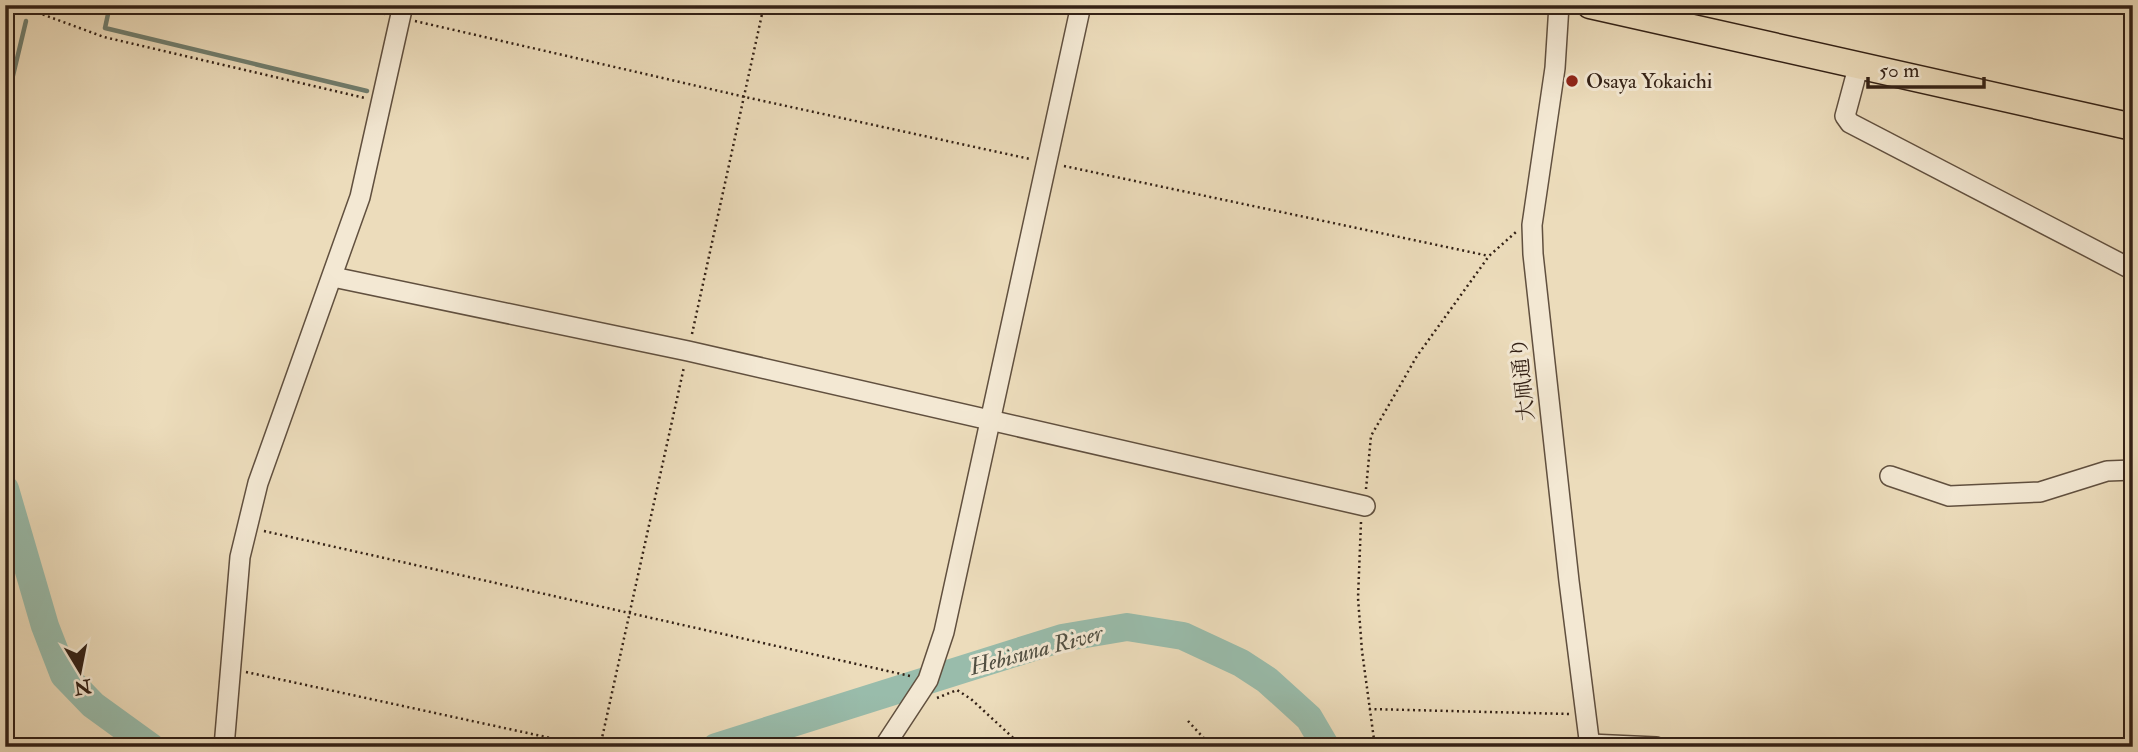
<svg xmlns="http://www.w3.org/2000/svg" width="2138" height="752" viewBox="0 0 2138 752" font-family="'IM FELL Double Pica','Noto Serif JP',serif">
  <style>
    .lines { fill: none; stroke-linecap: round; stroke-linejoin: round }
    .stream { stroke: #707e6f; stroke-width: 4.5 }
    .river { stroke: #99bcab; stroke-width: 28 }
    .minor-casing { stroke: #61503f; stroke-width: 22 }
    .major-casing { stroke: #332116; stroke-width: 29 }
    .path { stroke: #332116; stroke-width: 2.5; stroke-dasharray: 2 3.5; stroke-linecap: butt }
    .minor { stroke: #f3e8d3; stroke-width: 19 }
    .major { stroke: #ecdcbb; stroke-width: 26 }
    .poi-dot { fill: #8f2418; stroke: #f3e8d3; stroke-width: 2.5 }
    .labels { text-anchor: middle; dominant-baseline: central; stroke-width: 6; stroke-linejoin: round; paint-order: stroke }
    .poi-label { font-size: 21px; fill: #332116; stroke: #f3e8d3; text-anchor: start }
    .street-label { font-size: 21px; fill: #332116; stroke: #f3e8d3 }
    .water-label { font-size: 23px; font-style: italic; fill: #525043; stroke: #f3e8d3 }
  </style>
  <rect width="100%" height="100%" fill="#ecdcbb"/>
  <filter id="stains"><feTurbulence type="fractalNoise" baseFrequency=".00286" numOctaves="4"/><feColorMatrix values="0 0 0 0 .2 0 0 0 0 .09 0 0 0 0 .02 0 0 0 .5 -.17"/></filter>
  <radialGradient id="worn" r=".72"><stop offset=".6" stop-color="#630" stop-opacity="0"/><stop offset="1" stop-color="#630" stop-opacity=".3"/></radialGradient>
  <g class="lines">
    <g class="stream">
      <polyline points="110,5 105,28 367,91"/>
      <polyline points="5,109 26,21"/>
    </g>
    <g class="river">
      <polyline points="5,489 45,626 64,675 93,705 151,747"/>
      <polyline points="716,747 1062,638 1127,627 1183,636 1241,663 1267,680 1309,718 1326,747"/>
    </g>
    <g class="minor-casing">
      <g id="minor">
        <polyline points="1559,5 1555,68 1532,225 1533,254 1569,581 1590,747"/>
        <polyline points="1859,64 1845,116 1850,123 2133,270"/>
        <polyline points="333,277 688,351 1365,506"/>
        <polyline points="1890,476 1949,496 2040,492 2107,471 2133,470"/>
        <polyline points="1590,744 1656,747"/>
        <polyline points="224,747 240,557 258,483 360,197 403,5"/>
        <polyline points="884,747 928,680 944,632 1081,5"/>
      </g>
    </g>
    <g class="major-casing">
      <polyline id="major" points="1590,5 2133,127"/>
    </g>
    <g class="path">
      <polyline points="17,5 104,37 365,98"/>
      <polyline points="347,5 385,14"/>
      <polyline points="415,21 745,97 1030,159"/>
      <polyline points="1064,166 1489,256"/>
      <polyline points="692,334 764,5"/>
      <polyline points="1366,489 1371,436 1417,356 1489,256 1516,232"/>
      <polyline points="1361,522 1358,598 1362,651 1375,747"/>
      <polyline points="264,531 910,676"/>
      <polyline points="246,672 592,747"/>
      <polyline points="937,698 957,690 971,699 1023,747"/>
      <polyline points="1369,709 1569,714"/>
      <polyline points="1188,721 1212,747"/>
      <polyline points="600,747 684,367"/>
    </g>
    <use href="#minor" class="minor"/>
    <use href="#major" class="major"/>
  </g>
  <circle class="poi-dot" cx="1572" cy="81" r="7"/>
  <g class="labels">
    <g class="poi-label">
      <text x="1586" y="81">Osaya Yokaichi</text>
    </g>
    <g class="street-label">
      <text transform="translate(1523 379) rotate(-96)">大凧通り</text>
    </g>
    <g class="water-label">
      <text transform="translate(1036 650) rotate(-15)">Hebisuna River</text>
    </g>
  </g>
  <rect width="2138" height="752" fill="none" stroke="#ecdcbb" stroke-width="28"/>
  <rect x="7" y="7" width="2124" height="738" fill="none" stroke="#332116" stroke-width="3.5"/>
  <rect x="14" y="14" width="2110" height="724" fill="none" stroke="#332116" stroke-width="2"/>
  <g transform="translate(80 671) rotate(170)" stroke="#f3e8d3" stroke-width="5" paint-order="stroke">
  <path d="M0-5L12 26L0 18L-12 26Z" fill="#332116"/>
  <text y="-10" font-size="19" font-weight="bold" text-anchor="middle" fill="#332116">N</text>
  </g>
  <path d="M1868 77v10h116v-10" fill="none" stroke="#332116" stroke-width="3.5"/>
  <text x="1879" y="77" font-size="21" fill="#332116" stroke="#f3e8d3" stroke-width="5" paint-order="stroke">50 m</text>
  <rect width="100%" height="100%" filter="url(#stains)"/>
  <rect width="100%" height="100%" fill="url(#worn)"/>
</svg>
